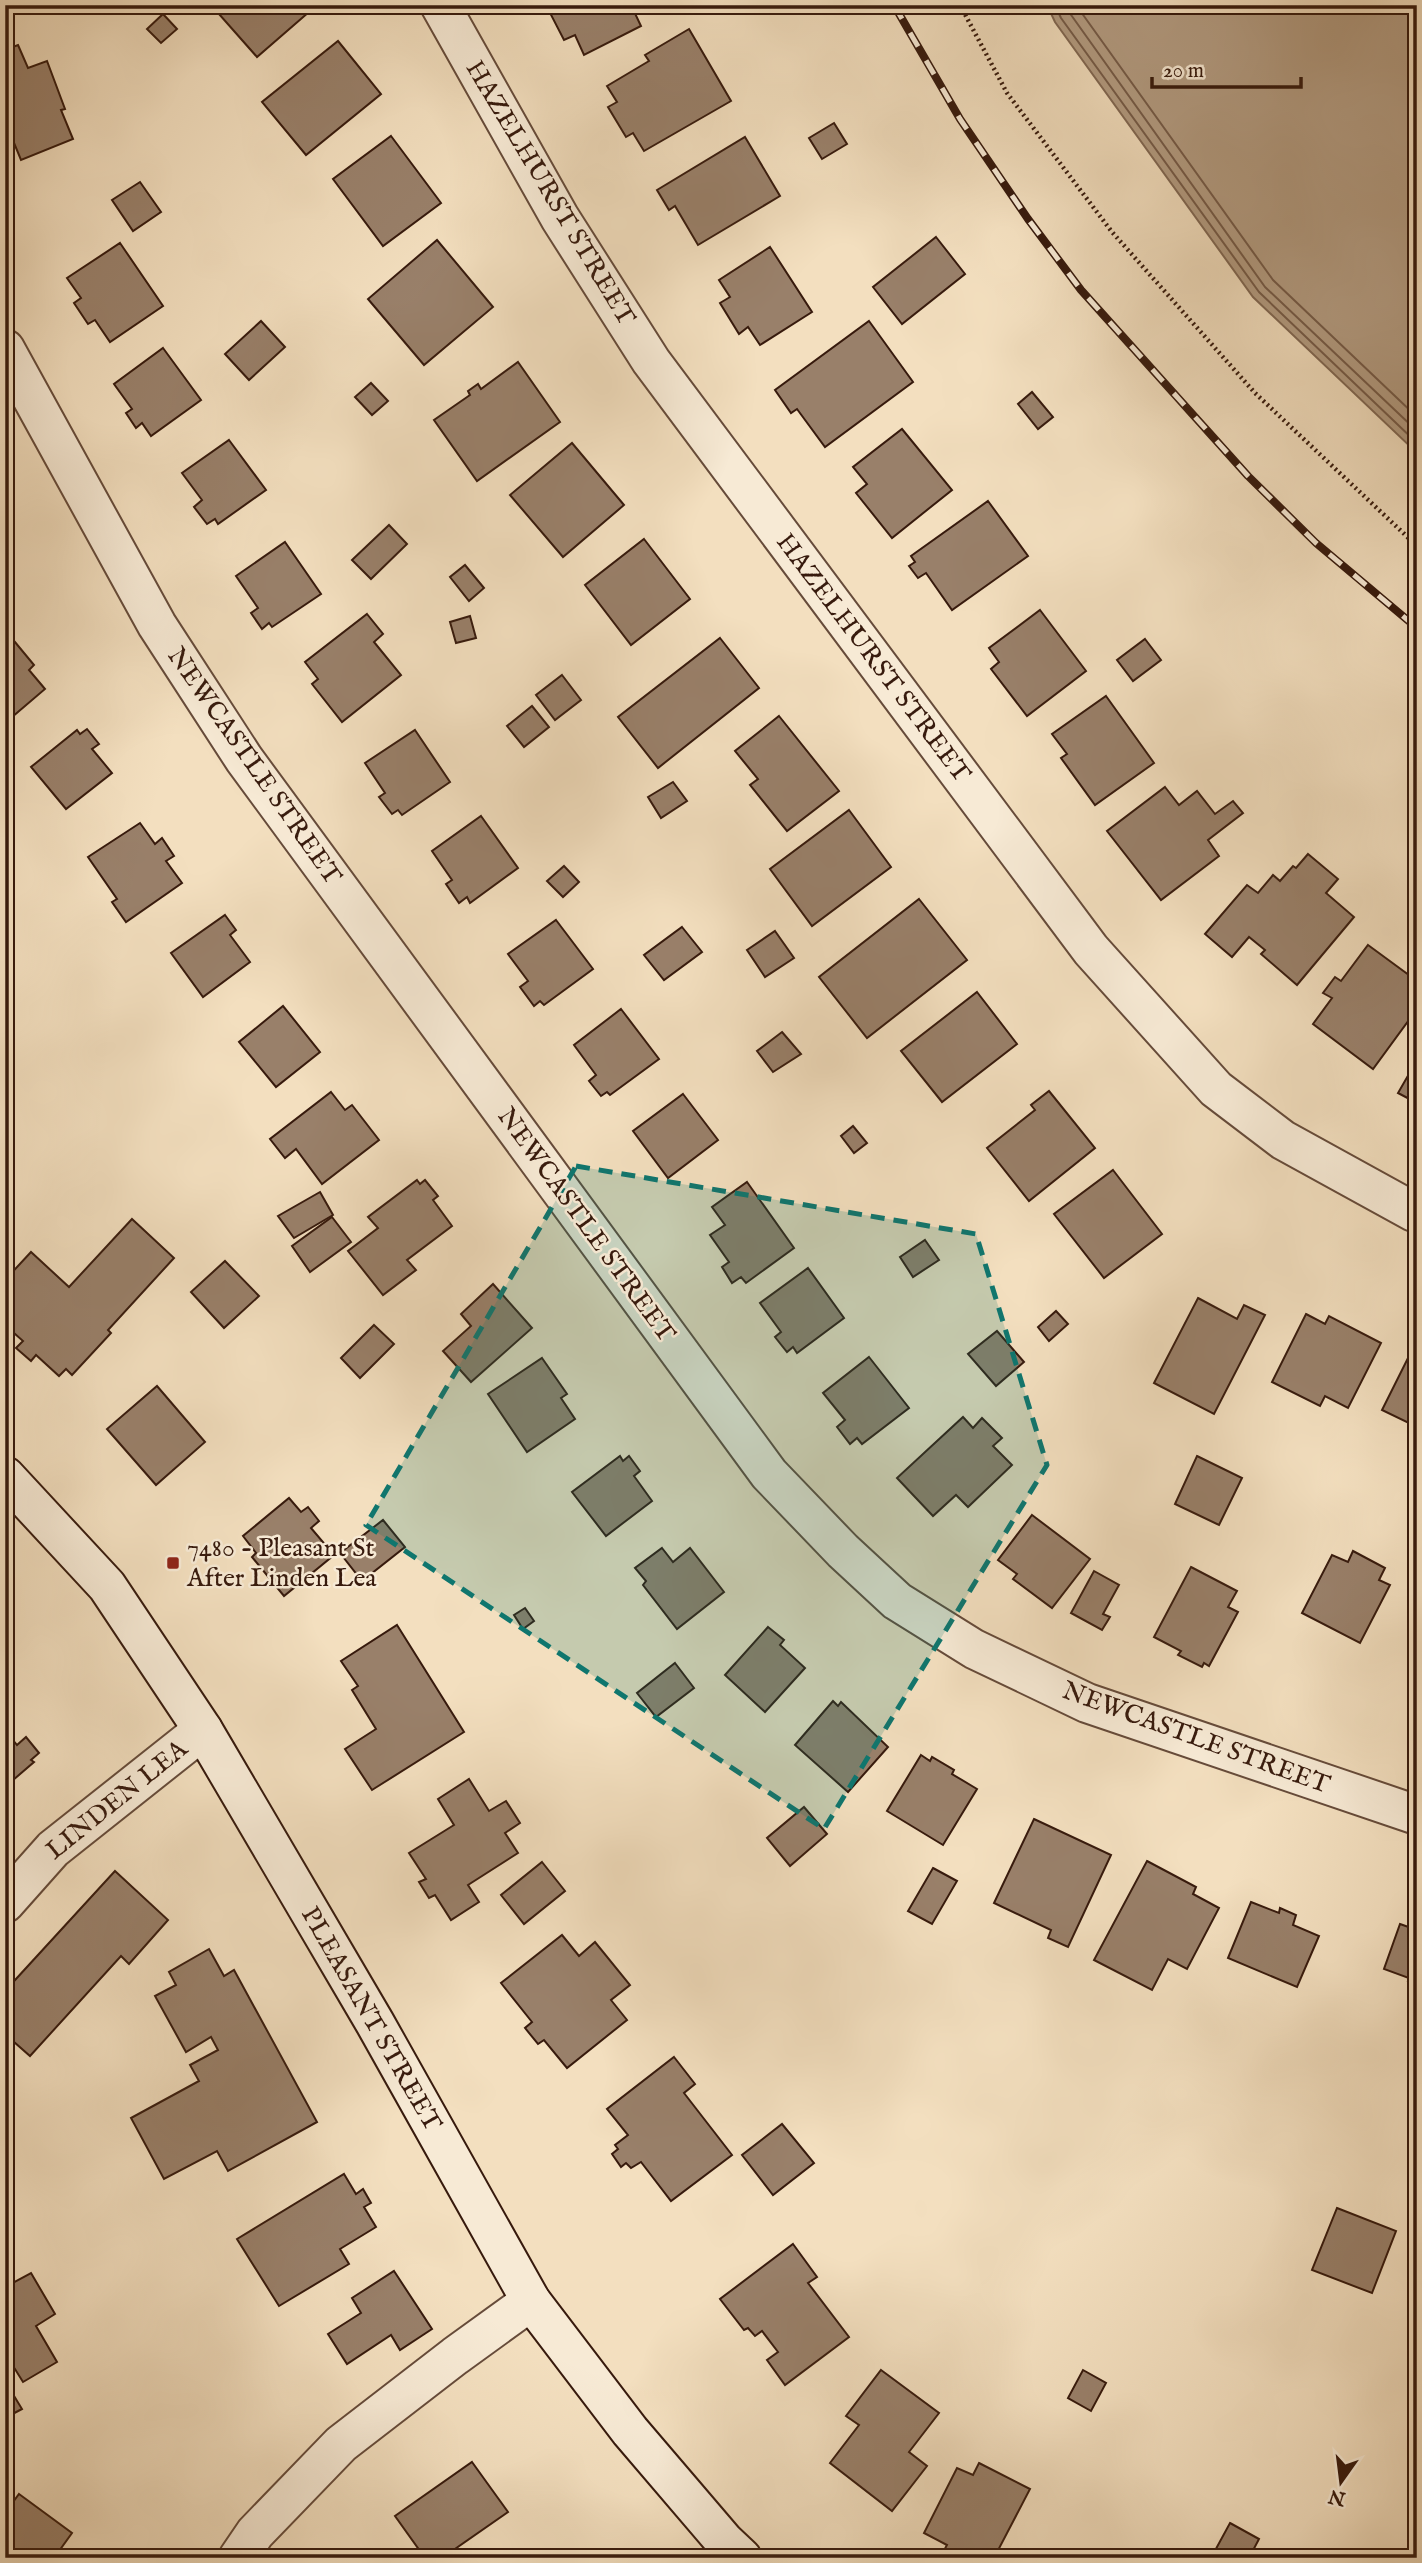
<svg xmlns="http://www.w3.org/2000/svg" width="1422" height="2563" viewBox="0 0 1422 2563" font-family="'IM FELL English',serif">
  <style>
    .water { fill: #b39c82; stroke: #816853; stroke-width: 2 }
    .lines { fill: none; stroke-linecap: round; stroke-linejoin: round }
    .shore { stroke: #755b48; stroke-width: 2 }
    .building { fill: #99806a; stroke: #371a0d; stroke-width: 2 }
    .minor-casing { stroke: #664b3a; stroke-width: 42 }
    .secondary-casing { stroke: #371a0d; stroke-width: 42 }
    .path { stroke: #371a0d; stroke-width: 4.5; stroke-dasharray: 2 3.5; stroke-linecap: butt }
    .minor { stroke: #f7ead5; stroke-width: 38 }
    .secondary { stroke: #f7ead5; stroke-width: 38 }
    .rail-casing { stroke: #371a0d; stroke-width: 8 }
    .rail { stroke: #f7ead5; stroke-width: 5; stroke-dasharray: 16; stroke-linecap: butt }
    .marked { fill: #0f766e; fill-opacity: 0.2; stroke: #0f766e; stroke-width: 5; stroke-dasharray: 14 9; stroke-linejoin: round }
    .poi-dot { fill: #8f2418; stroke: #f7ead5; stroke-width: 2.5 }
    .labels { text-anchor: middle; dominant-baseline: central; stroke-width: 5; stroke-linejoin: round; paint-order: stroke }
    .street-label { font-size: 26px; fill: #371a0d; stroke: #f7ead5 }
    .poi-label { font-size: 26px; fill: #371a0d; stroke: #f7ead5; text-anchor: start }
  </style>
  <rect width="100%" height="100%" fill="#f3dfbf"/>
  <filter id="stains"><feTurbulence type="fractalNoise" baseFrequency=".00286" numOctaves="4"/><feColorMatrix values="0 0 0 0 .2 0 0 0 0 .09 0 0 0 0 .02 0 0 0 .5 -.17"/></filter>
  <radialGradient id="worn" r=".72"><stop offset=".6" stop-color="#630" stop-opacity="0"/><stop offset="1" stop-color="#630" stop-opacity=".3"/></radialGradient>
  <polygon class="water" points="1047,5 1417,5 1417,453 1253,297 1055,22"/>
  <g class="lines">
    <g class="shore">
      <polyline points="1055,5 1061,18 1259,292 1417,443"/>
      <polyline points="1064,5 1265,287 1417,431"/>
      <polyline points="1076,5 1273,280 1417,417"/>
    </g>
  </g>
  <g class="building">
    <polygon points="211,5 317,5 257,57"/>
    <polygon points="631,5 641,26 584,55 575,35 564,40 548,9 555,5"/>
    <polygon points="163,14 177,29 161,43 147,29"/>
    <polygon points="689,29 731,101 644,151 633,133 626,137 608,107 617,102 607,86 649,61 645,55"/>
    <polygon points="338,41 381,94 306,155 262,102"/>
    <polygon points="18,45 28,68 47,61 65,109 61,110 73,139 21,160 5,121 5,50"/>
    <polygon points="834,123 847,144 822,159 809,138"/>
    <polygon points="391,136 441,203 383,246 333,179"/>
    <polygon points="745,137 780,196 698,245 675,206 669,210 657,190"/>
    <polygon points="140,182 161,212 133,231 112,200"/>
    <polygon points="936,237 965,274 902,324 873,287"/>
    <polygon points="437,240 493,307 424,365 368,299"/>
    <polygon points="120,243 163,306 110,342 95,320 88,324 74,303 81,298 67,278"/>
    <polygon points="770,247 812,312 760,345 748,327 739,334 720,303 730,297 719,280"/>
    <polygon points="261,321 285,347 249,380 225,354"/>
    <polygon points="869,321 913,382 825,447 797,409 791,413 775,390"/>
    <polygon points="163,348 201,400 151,436 142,423 136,428 126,413 132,409 114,384"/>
    <polygon points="518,362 560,422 477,481 434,420 470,395 468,391 478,384 481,389"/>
    <polygon points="371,383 388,401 372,415 355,397"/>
    <polygon points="1032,392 1053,417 1038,429 1018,404"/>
    <polygon points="902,429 952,490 892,538 856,493 867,484 853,467"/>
    <polygon points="229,440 266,490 218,524 215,519 207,524 194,507 202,500 182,473"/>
    <polygon points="572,443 624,505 563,557 510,495"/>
    <polygon points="988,501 1028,556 952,610 926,573 918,578 909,566 915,562 911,556"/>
    <polygon points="389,525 407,544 371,579 352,560"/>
    <polygon points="644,539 690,599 631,645 585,585"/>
    <polygon points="285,542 321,594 272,627 269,623 262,629 251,613 258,608 236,576"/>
    <polygon points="465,565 484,588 469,601 450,577"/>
    <polygon points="1040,610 1086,671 1027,716 991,669 999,662 989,648"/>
    <polygon points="367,614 383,634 374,642 401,675 342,722 312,684 318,679 305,662"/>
    <polygon points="470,616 476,638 456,643 450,622"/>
    <polygon points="5,630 34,665 29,670 45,689 5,723"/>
    <polygon points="720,638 759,688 658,768 618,717"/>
    <polygon points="1145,639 1161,660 1133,681 1117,660"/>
    <polygon points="562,675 581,700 555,720 536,695"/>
    <polygon points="1106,696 1154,763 1095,805 1061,758 1067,754 1052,734"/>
    <polygon points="532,706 549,727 524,747 507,726"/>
    <polygon points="779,716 839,791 787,831 750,785 758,779 735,751"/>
    <polygon points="87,729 99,744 92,749 112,773 66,809 31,767 77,730 80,734"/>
    <polygon points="415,730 450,782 402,815 398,810 392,814 379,797 385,793 365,763"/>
    <polygon points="673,782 687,801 661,818 648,797"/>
    <polygon points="1165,787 1179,805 1197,791 1215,814 1233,801 1243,813 1208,840 1219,856 1161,900 1107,831"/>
    <polygon points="849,810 891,867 812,926 770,869"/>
    <polygon points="481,816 518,868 470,903 467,897 459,903 446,884 452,880 432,851"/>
    <polygon points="140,823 155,844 162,838 174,856 166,861 182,883 126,922 112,902 117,899 88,857"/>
    <polygon points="1308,854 1338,879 1326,893 1354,917 1297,985 1261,954 1265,950 1249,937 1232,957 1205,934 1247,885 1258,893 1273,875 1280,881 1293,866 1296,868"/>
    <polygon points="564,866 579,882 563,897 547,881"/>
    <polygon points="919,899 967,960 867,1038 819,977"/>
    <polygon points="225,915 236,930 230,935 250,962 203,997 171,953"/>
    <polygon points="556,920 593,969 544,1005 540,1001 534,1006 520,987 528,981 508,954"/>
    <polygon points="682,927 702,952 664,980 644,955"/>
    <polygon points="775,931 794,958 765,977 747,950"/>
    <polygon points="1368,945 1417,981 1417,1009 1373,1069 1313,1024 1332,998 1323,993 1335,977 1341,981"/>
    <polygon points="977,992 1017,1044 942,1102 901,1051"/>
    <polygon points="283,1006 320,1052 276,1087 239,1042"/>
    <polygon points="621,1009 659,1059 610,1095 607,1092 601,1096 589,1081 596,1075 574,1045"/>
    <polygon points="782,1032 801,1054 773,1072 757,1051"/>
    <polygon points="1417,1060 1417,1103 1398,1093"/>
    <polygon points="1049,1091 1095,1148 1029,1201 987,1148 1035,1110 1031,1105"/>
    <polygon points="331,1092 345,1110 352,1105 379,1140 322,1184 296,1149 285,1158 270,1139"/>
    <polygon points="683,1094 718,1140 668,1178 633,1131"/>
    <polygon points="853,1126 867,1143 854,1153 841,1136"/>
    <polygon points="1113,1170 1162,1234 1104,1278 1054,1214"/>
    <polygon points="417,1180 420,1184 425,1180 438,1196 433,1200 452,1226 407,1260 416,1270 383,1295 348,1251 378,1228 368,1217"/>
    <polygon points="747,1182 794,1248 746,1283 741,1277 732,1283 722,1267 729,1262 710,1235 725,1225 712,1207"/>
    <polygon points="320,1192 333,1215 294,1238 278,1216"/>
    <polygon points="332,1217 351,1242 310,1272 292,1246"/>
    <polygon points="132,1219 174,1258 108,1330 111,1333 72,1375 66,1369 59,1376 36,1355 31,1361 16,1348 23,1341 5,1325 5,1280 31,1252 69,1287"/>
    <polygon points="925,1240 939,1260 913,1277 900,1257"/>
    <polygon points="225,1261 259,1296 224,1328 191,1292"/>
    <polygon points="808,1268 844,1318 797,1353 793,1347 787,1352 775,1337 781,1332 760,1303"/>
    <polygon points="493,1284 532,1328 471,1382 443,1351 471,1326 461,1314"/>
    <polygon points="1198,1298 1237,1319 1244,1305 1265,1315 1214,1414 1154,1383"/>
    <polygon points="1056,1311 1068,1324 1049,1341 1038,1327"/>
    <polygon points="1306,1314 1325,1324 1329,1316 1381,1343 1348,1408 1325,1396 1320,1406 1272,1382"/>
    <polygon points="374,1325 394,1344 360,1378 341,1358"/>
    <polygon points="997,1331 1024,1362 996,1386 968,1354"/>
    <polygon points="1412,1350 1417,1352 1417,1427 1382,1410"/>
    <polygon points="869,1357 909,1408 862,1444 857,1438 850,1444 837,1427 845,1420 823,1393"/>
    <polygon points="542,1358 567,1394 561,1398 575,1419 527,1452 488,1394"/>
    <polygon points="157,1386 205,1442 156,1485 107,1429"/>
    <polygon points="963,1417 973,1428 982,1418 1002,1438 993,1446 1012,1465 968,1507 956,1495 933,1516 897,1478"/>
    <polygon points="620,1456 623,1461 629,1456 640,1471 634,1476 652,1501 606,1536 572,1492"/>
    <polygon points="1197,1456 1242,1478 1219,1525 1175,1504"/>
    <polygon points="289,1498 301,1512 308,1507 319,1521 311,1528 334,1555 284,1596 252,1557 256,1553 243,1536"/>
    <polygon points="1032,1515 1090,1559 1052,1608 1013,1579 1017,1574 998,1560"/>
    <polygon points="383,1520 405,1547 362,1581 340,1553"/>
    <polygon points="662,1548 673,1562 690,1548 724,1592 677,1629 643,1585 646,1581 635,1568"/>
    <polygon points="1353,1551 1385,1568 1379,1580 1390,1585 1360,1643 1302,1613 1332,1555 1348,1562"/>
    <polygon points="1191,1567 1237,1591 1228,1607 1238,1612 1209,1666 1204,1663 1202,1667 1178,1655 1181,1651 1154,1637"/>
    <polygon points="1094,1571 1119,1585 1103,1614 1110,1617 1102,1630 1071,1613"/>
    <polygon points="525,1608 534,1621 523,1629 514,1615"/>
    <polygon points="397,1625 464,1732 372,1790 345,1749 376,1729 352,1690 358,1686 341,1661"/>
    <polygon points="768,1627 784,1640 780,1645 805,1668 765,1712 725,1675"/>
    <polygon points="675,1663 694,1688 656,1717 637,1693"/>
    <polygon points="833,1701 838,1706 841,1702 888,1747 848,1792 795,1745"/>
    <polygon points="5,1730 17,1745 26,1737 39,1753 31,1760 34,1762 5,1787"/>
    <polygon points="921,1755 930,1761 932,1757 954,1770 952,1774 977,1789 943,1845 887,1811"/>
    <polygon points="469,1779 489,1811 506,1801 520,1823 505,1833 518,1853 468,1885 479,1902 451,1920 435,1895 429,1898 419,1882 426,1879 409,1853 454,1825 438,1799"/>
    <polygon points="804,1807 827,1834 790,1866 767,1838"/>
    <polygon points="1034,1819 1111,1855 1068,1947 1048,1938 1051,1930 994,1903"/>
    <polygon points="1147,1861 1196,1887 1193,1894 1219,1908 1187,1969 1168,1959 1152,1990 1094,1960"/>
    <polygon points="542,1862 565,1891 524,1924 501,1895"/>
    <polygon points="933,1868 957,1881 932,1924 908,1911"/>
    <polygon points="115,1871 168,1920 129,1964 121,1956 30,2056 5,2034 5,1991"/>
    <polygon points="1251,1902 1279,1913 1280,1908 1296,1915 1293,1925 1319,1936 1297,1987 1228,1958"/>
    <polygon points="1400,1924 1417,1930 1417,1984 1408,1981 1409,1978 1384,1969"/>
    <polygon points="562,1935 579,1956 595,1942 630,1985 611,2000 627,2020 567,2068 544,2040 538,2044 525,2028 532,2022 501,1983"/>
    <polygon points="209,1949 224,1976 234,1970 317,2122 228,2171 217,2151 164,2179 131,2118 199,2081 190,2065 218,2050 211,2037 186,2052 155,1996 176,1985 169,1972"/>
    <polygon points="674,2057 695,2084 684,2093 732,2155 671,2201 641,2162 631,2168 626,2163 621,2167 612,2154 618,2149 615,2145 628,2135 607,2109"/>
    <polygon points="782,2124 814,2163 773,2195 742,2155"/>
    <polygon points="344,2174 356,2194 363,2189 371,2203 364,2207 376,2227 340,2249 349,2264 279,2306 237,2239"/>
    <polygon points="1337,2208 1396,2231 1372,2293 1312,2270"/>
    <polygon points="793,2244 817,2277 808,2283 849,2337 785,2385 767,2360 778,2352 762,2331 755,2336 748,2328 744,2330 720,2299"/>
    <polygon points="394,2271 432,2329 400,2350 391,2335 347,2364 328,2334 361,2313 352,2298"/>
    <polygon points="31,2273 55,2314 36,2326 57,2362 23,2382 5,2353 5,2287"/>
    <polygon points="881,2370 939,2413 909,2452 927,2466 892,2511 830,2463 859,2425 846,2416"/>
    <polygon points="1083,2370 1106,2383 1091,2411 1068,2398"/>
    <polygon points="5,2381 22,2409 5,2418"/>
    <polygon points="472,2462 508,2512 442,2558 425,2558 395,2516"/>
    <polygon points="979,2463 1030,2489 994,2558 949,2558 942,2554 947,2545 924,2533 957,2468 973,2475"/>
    <polygon points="19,2494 72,2533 54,2558 5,2558 5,2513"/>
    <polygon points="1230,2523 1259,2539 1249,2558 1211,2558"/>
    <polygon points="1417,2536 1417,2558 1409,2558"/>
  </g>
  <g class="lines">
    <g class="minor-casing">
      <g id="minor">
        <polyline points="440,5 560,218 651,361 1091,950 1216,1089 1283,1140 1414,1212"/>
        <polyline points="5,349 157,625 244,759 769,1474 843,1551 897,1601 974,1649 1087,1703 1417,1815"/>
        <polyline points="5,1903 53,1849 203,1730"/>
        <polyline points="238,2558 255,2533 341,2444 455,2356 531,2301"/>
      </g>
    </g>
    <g class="secondary-casing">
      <polyline id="secondary" points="5,1476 107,1586 203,1730 375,2023 531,2301 630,2431 724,2541 742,2558"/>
    </g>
    <polyline class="path" points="960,5 1007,93 1112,232 1255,393 1417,546"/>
    <use href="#minor" class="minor"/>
    <use href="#secondary" class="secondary"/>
    <g class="rail-casing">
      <polyline id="rail" points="894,5 960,119 1028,219 1081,290 1248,476 1316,543 1417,628"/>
    </g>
    <use href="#rail" class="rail"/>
  </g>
  <path class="marked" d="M576,1166L976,1234L1047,1465L824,1829L366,1525Z"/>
  <rect class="poi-dot" x="166" y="1556" width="14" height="14" rx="3.5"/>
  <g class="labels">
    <g class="street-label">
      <text transform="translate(550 193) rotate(59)">HAZELHURST STREET</text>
      <text transform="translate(873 658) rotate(53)">HAZELHURST STREET</text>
      <text transform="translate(254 766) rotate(55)">NEWCASTLE STREET</text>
      <text transform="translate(586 1225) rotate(54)">NEWCASTLE STREET</text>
      <text transform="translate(1196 1738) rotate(20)">NEWCASTLE STREET</text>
      <text transform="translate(117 1800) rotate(-39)">LINDEN LEA</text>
      <text transform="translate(371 2019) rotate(60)">PLEASANT STREET</text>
    </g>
    <g class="poi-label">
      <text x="187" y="1548">7480 - Pleasant St<tspan x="187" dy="30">After Linden Lea</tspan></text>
    </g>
  </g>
  <rect width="1422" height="2563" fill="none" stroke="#f3dfbf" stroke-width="28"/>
  <rect x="7" y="7" width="1408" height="2549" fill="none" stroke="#371a0d" stroke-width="3.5"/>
  <rect x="14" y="14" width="1394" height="2535" fill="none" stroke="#371a0d" stroke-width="2"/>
  <g transform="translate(1341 2482) rotate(194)" stroke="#f7ead5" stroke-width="5" paint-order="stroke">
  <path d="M0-5L12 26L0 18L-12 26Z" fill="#371a0d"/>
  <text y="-10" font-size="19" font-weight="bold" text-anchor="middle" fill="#371a0d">N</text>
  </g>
  <path d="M1152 77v10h149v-10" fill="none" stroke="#371a0d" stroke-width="3.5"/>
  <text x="1163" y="77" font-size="21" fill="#371a0d" stroke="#f7ead5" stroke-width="5" paint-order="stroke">20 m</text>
  <rect width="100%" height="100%" filter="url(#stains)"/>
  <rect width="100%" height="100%" fill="url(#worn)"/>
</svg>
